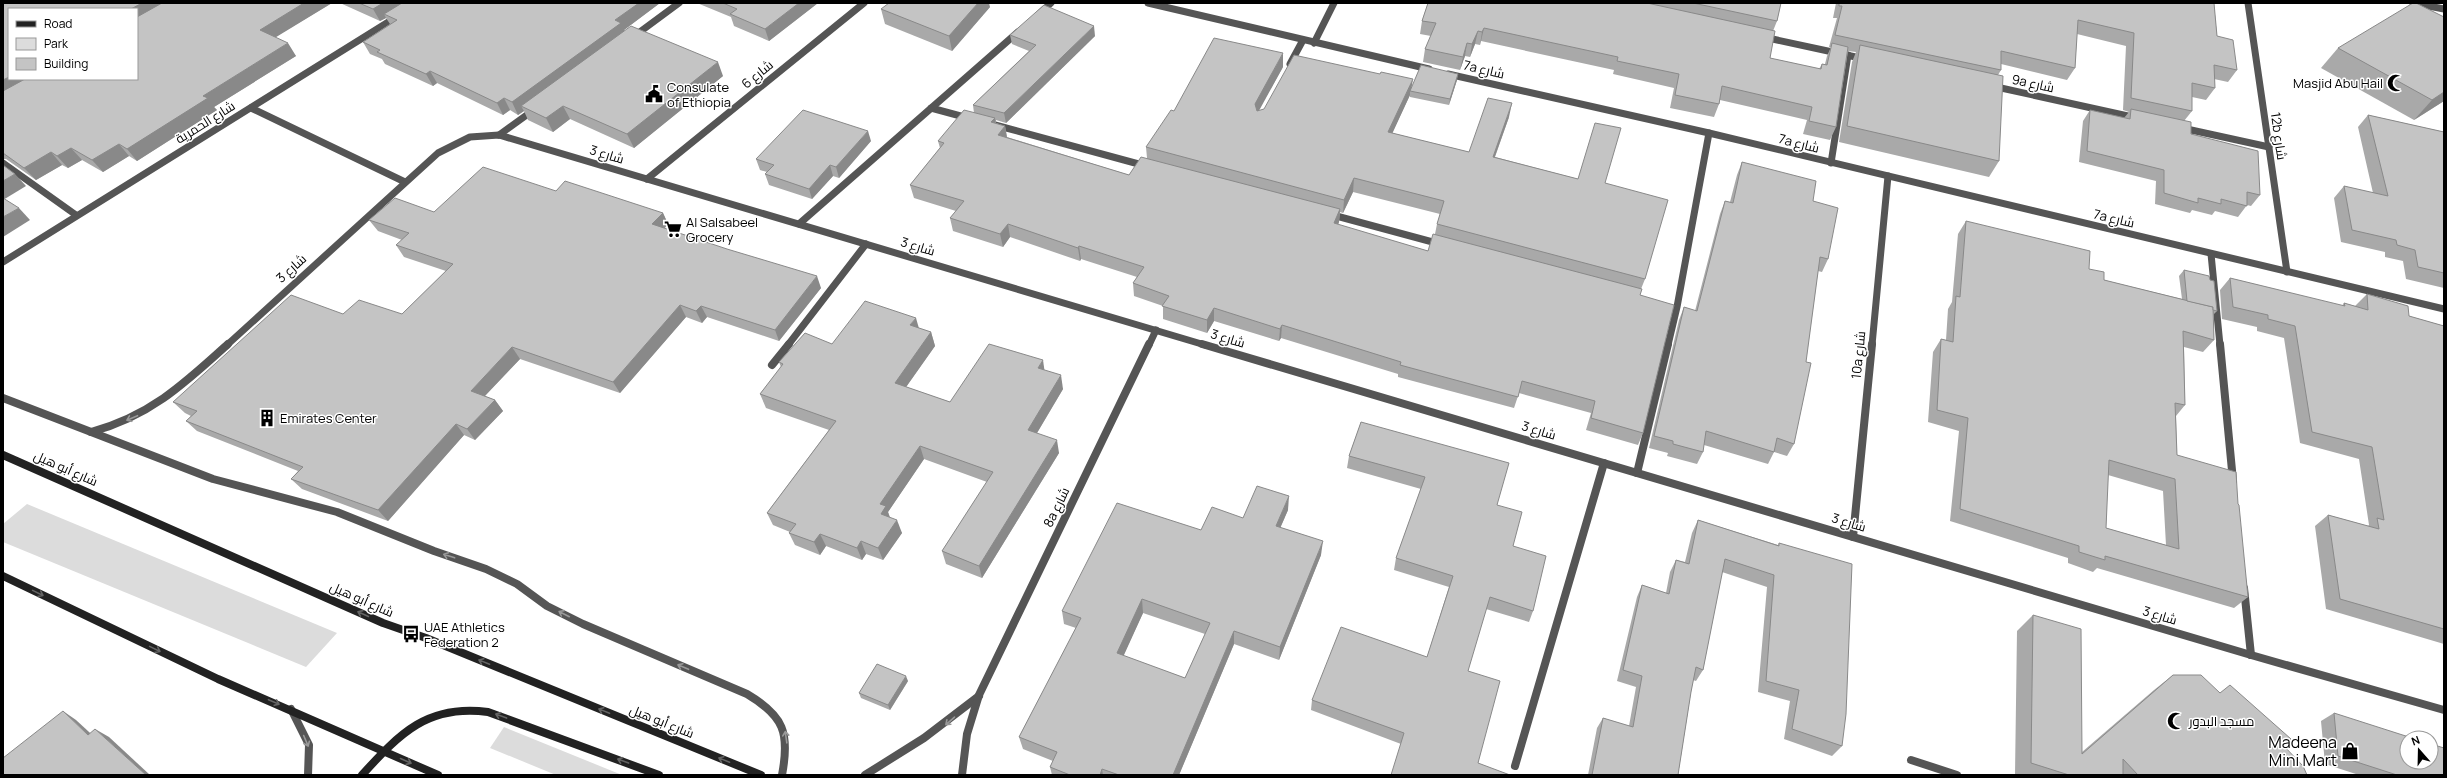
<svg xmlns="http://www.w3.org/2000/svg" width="2447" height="778" viewBox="0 0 2447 778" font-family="Manrope,Cairo,sans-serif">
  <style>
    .green { fill: #dcdcdc }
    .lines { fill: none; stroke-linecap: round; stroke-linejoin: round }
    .service-far1 { stroke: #555; stroke-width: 7 }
    .service { stroke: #555; stroke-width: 8 }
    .minor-far1 { stroke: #555; stroke-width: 7 }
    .minor { stroke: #555; stroke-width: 8 }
    .secondary { stroke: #222; stroke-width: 8 }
    .wall { fill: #a9a9a9; fill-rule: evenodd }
    .shaded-wall { fill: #898989 }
    .building { fill: #c4c4c4; stroke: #898989; fill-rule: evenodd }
    .oneway { stroke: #999 }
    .oneway2 { stroke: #646464 }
    .labels { text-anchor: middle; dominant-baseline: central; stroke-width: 3; stroke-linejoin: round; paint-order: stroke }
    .street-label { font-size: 13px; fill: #000; stroke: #fff }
    .poi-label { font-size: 13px; fill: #000; stroke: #fff; text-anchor: start }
    .near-poi-label { font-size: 16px; fill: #000; stroke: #fff; text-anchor: end }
  </style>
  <rect width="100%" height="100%" fill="#fff"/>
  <g class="green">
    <polygon points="27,504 337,633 306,667 3,542 3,524"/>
    <polygon points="504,727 622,775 556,775 490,748"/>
  </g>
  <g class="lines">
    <g class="service-far1">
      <polyline points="1290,64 1303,40"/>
      <polyline points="1831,163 1848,55"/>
      <polyline points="788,345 866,244"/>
    </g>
    <g class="service">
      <polyline points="772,365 789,344"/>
      <path d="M3,398L213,479L337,512L434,551L486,569L517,584L547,606L583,624L747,694C784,716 790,733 782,775"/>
      <polyline points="1515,766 1604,463"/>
    </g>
    <g class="minor-far1">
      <polyline points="1148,3 1429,69"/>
      <polyline points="2248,3 2287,272"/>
      <polyline points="2413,3 2444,9"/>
      <polyline points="1039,14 1051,3"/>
      <polyline points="633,37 679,3"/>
      <polyline points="1763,37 1865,59"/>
      <polyline points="1314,43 1334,3"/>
      <polyline points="1448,74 1709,133 2444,309"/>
      <polyline points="1992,86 2137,118"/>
      <polyline points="251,108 405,182"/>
      <polyline points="931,108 968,118"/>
      <polyline points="995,125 1146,166"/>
      <polyline points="2182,128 2269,147"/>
      <polyline points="499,135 535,109"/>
      <polyline points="3,163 76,215"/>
      <polyline points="647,179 864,3"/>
      <polyline points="1329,214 1440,244"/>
      <polyline points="799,224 1018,32"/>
      <polyline points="2211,254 2220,345"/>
      <polyline points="3,262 398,16"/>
      <polyline points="227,345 438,153 470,137 499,135 1205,345"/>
      <polyline points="1149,345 1156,330"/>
      <polyline points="1668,345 1677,307 1709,133"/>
      <polyline points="1872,345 1888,176"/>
    </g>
    <g class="minor">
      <polyline points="1202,344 2251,655 2444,710"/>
      <polyline points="2220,344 2233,481"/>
      <path d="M91,432C150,416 184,384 228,344"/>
      <polyline points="1637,473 1668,344"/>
      <polyline points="1853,537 1872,344"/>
      <polyline points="2244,588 2251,655"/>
      <polyline points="291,709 309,745 308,775"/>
      <polyline points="1911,760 1957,775"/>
      <polyline points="865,775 924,738 979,696"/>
      <polyline points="962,775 967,734 979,695 1149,344"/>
    </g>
    <g class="secondary">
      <polyline points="3,455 383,623 426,638 761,775"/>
      <polyline points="3,576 218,679 438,775"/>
      <path d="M362,775C400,733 428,704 488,712L659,775"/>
    </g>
  </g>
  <g class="wall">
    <path d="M3,3H332L275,37L296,56L214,107L217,110L137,161L129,156L103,172L82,160L68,168L62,165L36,180L6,159H3ZM9,9L137,79H9Z"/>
    <polygon points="340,3 660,3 624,30 625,31 723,76 634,148 570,119 553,132 528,120 524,111 518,115 510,110 503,115 437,83 433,86 385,64 382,59 370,54 363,42 390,24 386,18 380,21"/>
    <polygon points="697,3 818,3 769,41 734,26 731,17"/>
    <polygon points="1428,3 1781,3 1777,21 1773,31 1770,58 1819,69 1822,64 1825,64 1827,56 1831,47 1829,47 1837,18 1833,18 1836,3 2214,3 2217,36 2237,70 2228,82 2214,79 2215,88 2206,100 2192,97 2192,111 2184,121 2191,134 2260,195 2251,206 2247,205 2238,217 2215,211 2212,215 2192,210 2190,213 2155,204 2156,181 2079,162 2083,121 2090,110 2124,118 2129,112 2123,110 2126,46 2077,34 2075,68 2067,80 2001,64 2001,70 1998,75 1999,161 1989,177 1839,142 1852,62 1856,52 1848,51 1836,127 1830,140 1803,134 1807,120 1720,100 1719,104 1714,117 1670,108 1674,88 1613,74 1614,70 1481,41 1480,45 1475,44 1470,57 1465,56 1460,70 1423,62 1425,49 1431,36 1420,34 1422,21"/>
    <polygon points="990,7 952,51 885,24 881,9"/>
    <polygon points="2444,17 2444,101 2414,120 2321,68 2338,48"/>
    <path d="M1010,35L1095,36L1006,123L996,120V123L1005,126L1007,137L1129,175L1147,158L1146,147L1174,111L1283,67L1258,111L1412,87L1457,80L1449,105L1410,97V95L1392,133L1469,152L1509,117L1495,157L1578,179L1605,183L1645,279L1641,289L1640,295L1643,433L1638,445L1586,430L1591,413L1519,393L1514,408L1398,377V374L1281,338L1279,341L1214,321L1207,333L1163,319V306L1134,296L1133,283L1137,277L1081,259L1080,261L1010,237L1003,247L953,231L950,218L956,211L914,198L910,185L940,148L938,141L974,113L973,105L1029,51L1012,44ZM1353,192L1440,214L1437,224L1435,234L1428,251L1338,225L1339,222L1340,212L1343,213Z"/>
    <polygon points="2368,115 2444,132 2444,288 2406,279 2403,261 2385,257 2385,252 2341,242 2334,198 2344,186 2373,193 2358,127"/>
    <polygon points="871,141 839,178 833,176 812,199 769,185 765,174 767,172 760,170 756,159"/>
    <polygon points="1742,162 1813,201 1828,259 1822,272 1818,271 1794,444 1787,456 1774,452 1768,464 1704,445 1703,452 1697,464 1667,456 1668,453 1649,448 1679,320 1684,307 1695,311 1720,214 1725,201 1730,202 1737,175"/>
    <polygon points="556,191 663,213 668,224 665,228 821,288 779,341 707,317 702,323 686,317 620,393 520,359 485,396 495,400 503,411 475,440 464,435 388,521 302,489 291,479 298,471 197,431 186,421 191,416 185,413 173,402 343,314 402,314 446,271 404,257 396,245 402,240 378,231 369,220 434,212"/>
    <path d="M1966,221L2089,269L2104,280L2182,299L2179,276L2184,270L2210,280L2217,311L2213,315L2214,340L2203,352L2184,347L2185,405L2176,416L2177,455L2238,504L2248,597L2234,608L2097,568L2093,572L2068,563V558L1950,521L1959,431L1928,422L1933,352L1941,339L1946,340L1948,309L1952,302L1958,234ZM2108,475L2163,491L2166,545L2106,528Z"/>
    <polygon points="2230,278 2342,306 2344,303 2355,306 2367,294 2409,316 2444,326 2444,644 2326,609 2315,526 2328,515 2368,526 2369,525 2359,459 2300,443 2284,338 2257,331 2257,327 2222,319 2220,290"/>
    <polygon points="918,328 931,332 935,346 906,387 950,402 1044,370 1063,389 1037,433 1059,453 982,578 946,564 942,551 987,482 924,459 888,512 890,517 902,533 883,560 866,554 862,560 826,546 820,555 795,545 789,533 790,532 773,525 767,513 829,430 766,408 760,394 781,367 779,362 832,344"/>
    <polygon points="1361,422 1497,505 1513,546 1533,611 1529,622 1486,609 1401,744 1311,710 1312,700 1427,657 1449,587 1394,570 1396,558 1421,489 1347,468 1349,456"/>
    <path d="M1288,510L1280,528L1321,555L1279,660L1234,644L1179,775H1052L1050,767L1053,761L1023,749L1019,737L1076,628L1064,624L1062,611L1201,530L1243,518ZM1143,613L1205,634L1185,678L1123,656Z"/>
    <polygon points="1698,520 1778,545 1779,543 1842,746 1832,756 1784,739 1790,701 1758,692 1767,587 1722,572 1703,670 1696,681 1693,680 1691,692 1678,775 1588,775 1597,728 1603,718 1629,726 1636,687 1617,681 1637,597 1642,585 1666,593 1670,572 1676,560 1685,562 1692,533"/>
    <polygon points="2033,615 2082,752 2154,690 2173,675 2220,693 2283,745 2307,775 2015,775 2017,631"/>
    <polygon points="908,681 890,710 861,698 859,693"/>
    <polygon points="2334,713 2444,775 2359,775 2325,764 2321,721"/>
  </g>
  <g class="shaded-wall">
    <polygon points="142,3 173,3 137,23 137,9 131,9"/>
    <polygon points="304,3 332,3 268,42 260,30"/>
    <polygon points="383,3 410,3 384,14 386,18 380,21 373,9"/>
    <polygon points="639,3 660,3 624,30 626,35 521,106 524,111 518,115 512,102 615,20"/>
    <polygon points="799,3 818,3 769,41 765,29"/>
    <polygon points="978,3 989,3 990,7 952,51 949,36"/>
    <polygon points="1094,26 1095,36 1006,123 1004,113"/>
    <polygon points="1484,28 1481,41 1480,45 1482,32"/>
    <polygon points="1478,31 1475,44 1470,57 1472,44"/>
    <polygon points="288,43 296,56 214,107 217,110 137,161 127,149 203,96"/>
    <polygon points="1467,43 1465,56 1460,70 1463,57"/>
    <polygon points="1283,53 1283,67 1255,118 1255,104"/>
    <polygon points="718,62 723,76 634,148 627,134"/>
    <polygon points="430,71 437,83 433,86 426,74"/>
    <polygon points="1458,74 1457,80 1449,105 1450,99"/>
    <polygon points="9,77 9,79 38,79 3,98 3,80"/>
    <polygon points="1413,79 1411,91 1410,91 1410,95 1387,145 1388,132"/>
    <polygon points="2444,92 2444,101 2414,120 2432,100"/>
    <polygon points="504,98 510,110 503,115 497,103"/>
    <polygon points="1512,103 1509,117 1490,170 1493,157"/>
    <polygon points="563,106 570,119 553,132 546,118"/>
    <polygon points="995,118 997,131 991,122"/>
    <polygon points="1005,126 1007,138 998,135"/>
    <polygon points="868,131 871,141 839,178 836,167"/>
    <polygon points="119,144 129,156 103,172 92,160"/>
    <polygon points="71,148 82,160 68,168 57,156"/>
    <polygon points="51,152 62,165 36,180 24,168"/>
    <polygon points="830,165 833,176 812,199 809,189"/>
    <polygon points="15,174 26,186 3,200 3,181"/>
    <polygon points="1354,178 1353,192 1343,213 1344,200"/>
    <polygon points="19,208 30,220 3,237 3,217"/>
    <polygon points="1340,209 1339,222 1333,236 1334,223"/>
    <polygon points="663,213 668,224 658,235 652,224"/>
    <polygon points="1008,224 1010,237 1003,247 1000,234"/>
    <polygon points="1079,246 1081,259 1080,261 1078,248"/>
    <polygon points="817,276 821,288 779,341 775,330"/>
    <polygon points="680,305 686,317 620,393 613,382"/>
    <polygon points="701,306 707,317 702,323 696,311"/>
    <polygon points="1214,308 1214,321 1207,333 1207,320"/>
    <polygon points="916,318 920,332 910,325"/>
    <polygon points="1282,325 1281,338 1279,341 1280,329"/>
    <polygon points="931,332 935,346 899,397 895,383"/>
    <polygon points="512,347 520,359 479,402 471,391"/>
    <polygon points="1043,360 1045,374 1038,368"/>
    <polygon points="1061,375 1063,389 1031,443 1028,430"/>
    <polygon points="495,400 503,411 475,440 467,429"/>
    <polygon points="456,424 464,435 388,521 378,510"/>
    <polygon points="1057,440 1059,453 982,578 979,566"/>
    <polygon points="920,446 924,459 888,512 890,519 881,514 880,504"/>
    <polygon points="1289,496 1288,510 1275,540 1276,526"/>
    <polygon points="897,520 902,533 883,560 878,548"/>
    <polygon points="820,534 826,546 820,555 814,542"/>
    <polygon points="861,541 866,554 862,560 857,548"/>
    <polygon points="1323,541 1321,555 1279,660 1280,647"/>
    <polygon points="1142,599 1143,613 1119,666 1117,653"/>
    <polygon points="1234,631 1234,644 1179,775 1173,775"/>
    <polygon points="906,676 908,681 890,710 888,705"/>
    <polygon points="63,711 76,720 101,743 88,735"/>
    <polygon points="95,729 109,737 150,775 146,775"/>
    <polygon points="1102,769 1103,775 1100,775"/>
  </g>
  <g class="building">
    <polygon points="3,3 142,3 131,9 9,9 9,77 3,80"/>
    <polygon points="162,3 304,3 260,30 288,43 203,96 208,98 127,149 119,144 92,160 71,148 57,156 51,152 24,168 3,153 3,91 25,79 137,79 137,17"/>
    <polygon points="359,3 383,3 373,9"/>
    <polygon points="402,3 639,3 615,20 621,23 512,102 504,98 497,103 430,71 426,74 377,52 380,50 363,42 397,20 384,14"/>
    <polygon points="723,3 799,3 765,29 730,14 737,9"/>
    <polygon points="889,3 978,3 949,36 881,9"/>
    <polygon points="1428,3 1647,3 1775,31 1770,58 1821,69 1822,64 1827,65 1832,43 1848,47 1836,127 1809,121 1812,107 1722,86 1719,104 1675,95 1679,74 1617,61 1618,57 1484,28 1482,32 1478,31 1472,44 1467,43 1463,57 1425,49 1436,23 1422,21"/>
    <polygon points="1693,3 1781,3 1777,21"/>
    <polygon points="1839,3 2214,3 2217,36 2233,40 2237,70 2214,65 2215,88 2192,83 2192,111 2131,98 2134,33 2078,20 2075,68 2001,51 2001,70 1835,35 1842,6 1839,6"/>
    <polygon points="2413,3 2416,3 2444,17 2444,92 2432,100 2338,48"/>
    <polygon points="1044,5 1094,26 1004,113 973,105 1036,45 1010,35"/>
    <polygon points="631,26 718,62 627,134 563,106 546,118 521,106"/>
    <polygon points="1214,38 1283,53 1255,104 1257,111 1264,109 1294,55 1380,74 1381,72 1413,79 1388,132 1469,152 1488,98 1512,103 1493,157 1578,179 1595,123 1621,128 1605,183 1668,200 1645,279 1437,224 1444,201 1354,178 1344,200 1146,147 1171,110 1174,111"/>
    <polygon points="1860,45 2003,76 1999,161 1847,126"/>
    <polygon points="1421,65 1458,74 1450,99 1410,91"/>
    <polygon points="2131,109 2191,122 2191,134 2258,151 2260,195 2247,192 2247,206 2221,199 2221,204 2198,198 2198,203 2164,193 2164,170 2087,151 2090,110 2130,119"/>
    <polygon points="803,110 868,131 836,167 830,165 809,189 765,174 774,165 756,159"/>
    <polygon points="964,110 995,118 991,122 1005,126 998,135 1129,175 1141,157 1340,209 1334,223 1428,251 1433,234 1642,289 1640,295 1674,305 1643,433 1591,418 1595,401 1522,381 1518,397 1400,365 1401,362 1282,325 1280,329 1214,308 1207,320 1162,306 1169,296 1133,283 1144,267 1079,246 1078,248 1008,224 1000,234 950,218 964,201 910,185 944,143 938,141"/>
    <polygon points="2368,115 2444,132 2444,273 2418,267 2415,250 2397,245 2396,240 2352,230 2344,186 2388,196"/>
    <polygon points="1742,162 1816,181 1813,201 1838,208 1828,259 1820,257 1806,362 1811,363 1794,444 1777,438 1774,452 1706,431 1703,452 1673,444 1673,441 1654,436 1684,307 1697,311 1725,201 1733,203"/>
    <polygon points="3,165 15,174 3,181"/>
    <polygon points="483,167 556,191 565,181 663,213 652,224 727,249 817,276 775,330 701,306 696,311 680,305 613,382 512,347 471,391 495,400 467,429 456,424 378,510 291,479 303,467 186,421 197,411 173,402 291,295 343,314 359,300 402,314 453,264 396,245 409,233 369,220 395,198 434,212"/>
    <polygon points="3,198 19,208 3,217"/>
    <path d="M1966,221L2090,251L2089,269L2104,272V280L2213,307L2214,340L2183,331L2185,405L2175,403L2177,455L2236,472L2238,504L2239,505L2248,597L2105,556V560L2079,552V546L1960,509L1968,418L1937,410L1941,339L1953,342L1956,296L1960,297ZM2109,460L2175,479L2179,549L2106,528Z"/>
    <polygon points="2184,270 2209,276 2210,280 2214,281 2217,311 2213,310 2213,307 2187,301"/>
    <polygon points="2230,278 2345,306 2344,303 2368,310 2367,294 2408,306 2409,316 2444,326 2444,629 2340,599 2328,515 2379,529 2377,518 2384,520 2372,447 2312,432 2295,326 2268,319 2268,315 2233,307"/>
    <polygon points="865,301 916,318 910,325 931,332 895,383 950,402 989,344 1043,360 1038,368 1061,375 1028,430 1057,440 979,566 942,551 993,472 920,446 880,504 886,506 881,514 897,520 878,548 861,541 857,548 820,534 814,542 789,533 796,524 767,513 836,421 760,394 783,364 779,362 805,333 832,344"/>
    <polygon points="1361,422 1509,463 1497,505 1522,512 1513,546 1546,556 1533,611 1490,597 1468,671 1500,681 1478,763 1510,775 1391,775 1404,733 1312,700 1341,627 1427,657 1453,576 1396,558 1425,477 1349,456"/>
    <path d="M1257,486L1289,496L1276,526L1323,541L1280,647L1234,631L1173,775H1119L1102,769L1100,775H1070L1050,767L1057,752L1019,737L1081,618L1062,611L1117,503L1201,530L1212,507L1243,518ZM1142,599L1210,623L1185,678L1117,653Z"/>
    <polygon points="1698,520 1779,546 1779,543 1852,564 1846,714 1842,746 1792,729 1799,690 1766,681 1774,575 1725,559 1703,670 1696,667 1691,692 1678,775 1592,775 1603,718 1633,727 1642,676 1623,670 1642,585 1669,594 1676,560 1689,564"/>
    <polygon points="2033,615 2081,629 2082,754 2173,675 2201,675 2220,693 2230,685 2291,739 2283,745 2303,766 2307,775 2138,775 2123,759 2123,775 2069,775 2031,763"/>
    <polygon points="877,664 906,676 888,705 859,693"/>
    <polygon points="63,711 88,735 95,729 146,775 3,775 3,758"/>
    <polygon points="2334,713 2412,738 2407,738 2407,762 2431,762 2431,744 2444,748 2444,775 2397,775 2338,756"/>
  </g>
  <defs><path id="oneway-shaft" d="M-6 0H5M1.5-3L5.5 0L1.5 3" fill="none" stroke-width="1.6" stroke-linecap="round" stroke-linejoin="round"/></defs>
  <g class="oneway">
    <use href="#oneway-shaft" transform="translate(132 418) rotate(157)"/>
    <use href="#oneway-shaft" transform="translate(449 556) rotate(-162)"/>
    <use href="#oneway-shaft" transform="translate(564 614) rotate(-153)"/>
    <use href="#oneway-shaft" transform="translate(683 667) rotate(-157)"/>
    <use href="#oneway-shaft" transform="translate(950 721) rotate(139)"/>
    <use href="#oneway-shaft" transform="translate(786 737) rotate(-98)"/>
    <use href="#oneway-shaft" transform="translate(306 741) rotate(67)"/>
  </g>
  <g class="oneway2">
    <use href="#oneway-shaft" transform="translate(38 593) rotate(26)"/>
    <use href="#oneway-shaft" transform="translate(363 614) rotate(-156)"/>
    <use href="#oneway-shaft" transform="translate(155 649) rotate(26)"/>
    <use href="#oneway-shaft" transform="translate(484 662) rotate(-158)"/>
    <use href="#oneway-shaft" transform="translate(274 702) rotate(23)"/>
    <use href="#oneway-shaft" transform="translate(604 711) rotate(-158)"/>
    <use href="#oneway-shaft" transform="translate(501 716) rotate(-160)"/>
    <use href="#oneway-shaft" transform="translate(724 760) rotate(-158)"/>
    <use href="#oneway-shaft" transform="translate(406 761) rotate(24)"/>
    <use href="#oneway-shaft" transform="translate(623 761) rotate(-160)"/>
  </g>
  <defs>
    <g id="mosque-bare" transform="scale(1.38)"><path d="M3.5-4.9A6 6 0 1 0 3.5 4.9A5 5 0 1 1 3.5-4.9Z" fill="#000" stroke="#fff" stroke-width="2.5" paint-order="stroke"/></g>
    <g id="civic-bare" transform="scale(1.38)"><path d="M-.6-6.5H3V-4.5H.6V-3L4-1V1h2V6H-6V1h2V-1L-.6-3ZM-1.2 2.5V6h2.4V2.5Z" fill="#000" stroke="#fff" stroke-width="2.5" paint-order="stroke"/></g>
    <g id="supermarket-bare" transform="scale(1.38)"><path d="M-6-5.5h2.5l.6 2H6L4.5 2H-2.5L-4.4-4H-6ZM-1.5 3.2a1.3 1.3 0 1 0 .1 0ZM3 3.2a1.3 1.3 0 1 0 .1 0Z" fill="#000" stroke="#fff" stroke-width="2.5" paint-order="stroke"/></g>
    <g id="building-bare" transform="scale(1.38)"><path d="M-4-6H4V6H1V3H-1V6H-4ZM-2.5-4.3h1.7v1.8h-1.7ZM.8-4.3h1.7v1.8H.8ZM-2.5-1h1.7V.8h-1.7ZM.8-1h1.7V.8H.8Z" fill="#000" stroke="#fff" stroke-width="2.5" paint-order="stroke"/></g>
    <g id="bus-bare" transform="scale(1.38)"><path d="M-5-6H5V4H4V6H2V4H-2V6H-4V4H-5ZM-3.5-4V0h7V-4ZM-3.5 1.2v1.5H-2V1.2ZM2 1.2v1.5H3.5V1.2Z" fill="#000" stroke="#fff" stroke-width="2.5" paint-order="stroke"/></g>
    <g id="shop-bare" transform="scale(1.38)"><path d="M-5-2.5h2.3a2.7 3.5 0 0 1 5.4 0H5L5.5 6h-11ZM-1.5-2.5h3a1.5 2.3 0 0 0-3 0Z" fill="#000" stroke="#fff" stroke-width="2.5" paint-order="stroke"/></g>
  </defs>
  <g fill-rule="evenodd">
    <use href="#mosque-bare" x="2396" y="83"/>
    <use href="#civic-bare" x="654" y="94"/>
    <use href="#supermarket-bare" x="673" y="229"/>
    <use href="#building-bare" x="267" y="418"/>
    <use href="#bus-bare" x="411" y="634"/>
    <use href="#mosque-bare" x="2176" y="721"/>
    <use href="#shop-bare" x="2350" y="751"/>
  </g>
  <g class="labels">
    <g class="street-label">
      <text transform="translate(1484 69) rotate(13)">7a شارع</text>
      <text transform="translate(757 74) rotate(-39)">شارع 6</text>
      <text transform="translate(2033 83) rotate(12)">9a شارع</text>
      <text transform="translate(205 122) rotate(-32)">شارع الحمرية</text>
      <text transform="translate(2279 136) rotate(82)">12b شارع</text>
      <text transform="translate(1799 143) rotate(14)">7a شارع</text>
      <text transform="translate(607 154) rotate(17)">شارع 3</text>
      <text transform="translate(2114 218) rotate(13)">7a شارع</text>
      <text transform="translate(918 246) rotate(17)">شارع 3</text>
      <text transform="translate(291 268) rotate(-42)">شارع 3</text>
      <text transform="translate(1228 338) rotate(17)">شارع 3</text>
      <text transform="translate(1858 355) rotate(-84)">10a شارع</text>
      <text transform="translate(1539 430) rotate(17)">شارع 3</text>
      <text transform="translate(66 468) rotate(24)">شارع أبو هيل</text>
      <text transform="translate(1056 507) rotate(-64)">8a شارع</text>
      <text transform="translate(1849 522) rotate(17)">شارع 3</text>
      <text transform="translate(362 599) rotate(24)">شارع أبو هيل</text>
      <text transform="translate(2160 615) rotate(17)">شارع 3</text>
      <text transform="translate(662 721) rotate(22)">شارع أبو هيل</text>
    </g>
    <g class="poi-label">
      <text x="2383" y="83" text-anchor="end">Masjid Abu Hail</text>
      <text x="667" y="87">Consulate<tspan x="667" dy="15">of Ethiopia</tspan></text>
      <text x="686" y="222">Al Salsabeel<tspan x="686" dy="15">Grocery</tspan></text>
      <text x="280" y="418">Emirates Center</text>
      <text x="424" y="627">UAE Athletics<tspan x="424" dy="15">Federation 2</tspan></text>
      <text x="2189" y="721">مسجد البدور</text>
    </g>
    <g class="near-poi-label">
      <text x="2337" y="742">Madeena<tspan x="2337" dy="18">Mini Mart</tspan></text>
    </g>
  </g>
  <rect width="2447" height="778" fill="none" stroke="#000000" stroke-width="8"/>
  <rect x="8" y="8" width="130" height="72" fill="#ffffff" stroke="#999999"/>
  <rect x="16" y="21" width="20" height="6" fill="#222222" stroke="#999999"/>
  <text x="44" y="28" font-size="12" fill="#000000">Road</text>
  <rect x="16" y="38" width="20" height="12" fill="#dcdcdc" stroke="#999999"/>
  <text x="44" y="48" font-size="12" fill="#000000">Park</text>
  <rect x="16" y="58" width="20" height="12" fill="#c4c4c4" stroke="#999999"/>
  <text x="44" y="68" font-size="12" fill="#000000">Building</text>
  <g transform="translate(2419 750) rotate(340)"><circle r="19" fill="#ffffff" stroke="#999999"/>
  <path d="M0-3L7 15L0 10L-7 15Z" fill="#000000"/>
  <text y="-6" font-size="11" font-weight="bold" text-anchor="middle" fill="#000000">N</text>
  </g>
</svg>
